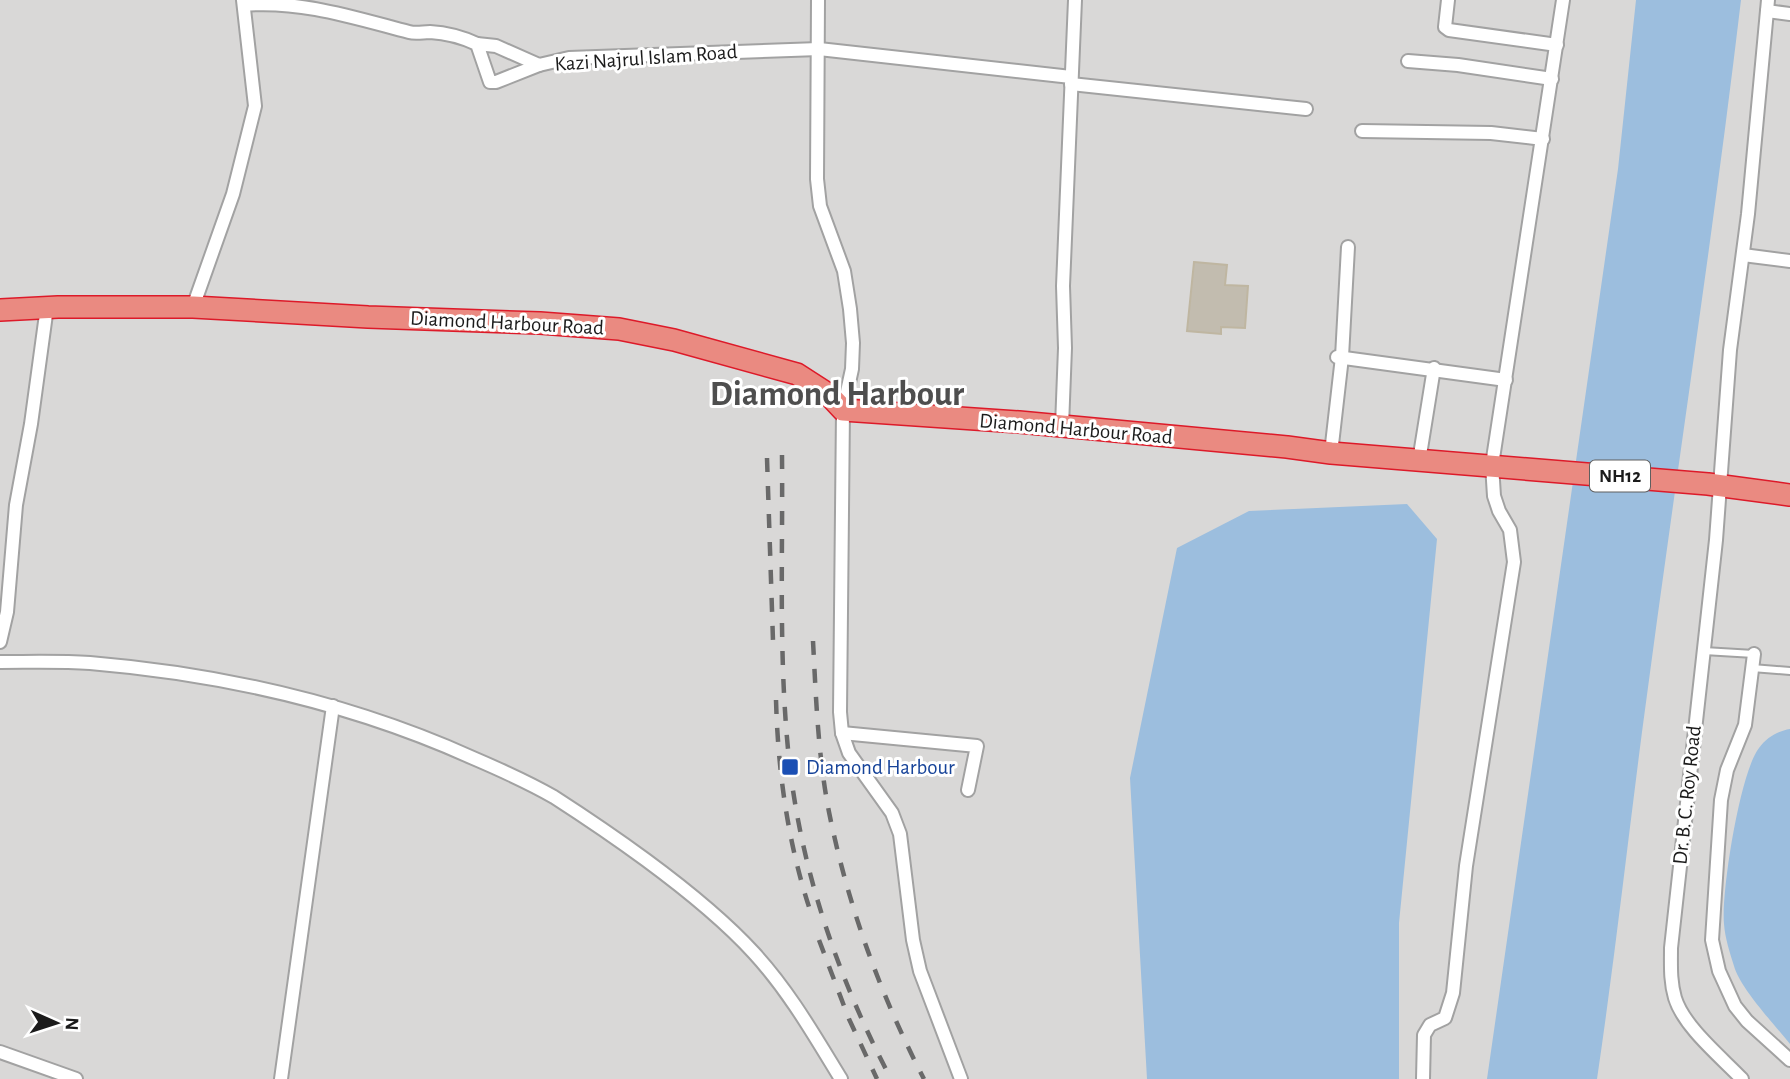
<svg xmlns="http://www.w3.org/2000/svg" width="1790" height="1079" viewBox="0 0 1790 1079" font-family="'Alegreya Sans',sans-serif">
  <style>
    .residential { fill: #d9d8d7 }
    .water { fill: #9cbede }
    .building { fill: #c2bcaf; stroke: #bfb6a1; stroke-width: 2 }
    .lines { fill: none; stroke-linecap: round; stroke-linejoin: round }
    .lane-casing { stroke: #a2a2a2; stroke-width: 10 }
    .street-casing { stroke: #a2a2a2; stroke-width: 16 }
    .highway-casing { stroke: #dd1a29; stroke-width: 24 }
    .lane { stroke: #fff; stroke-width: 6 }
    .street { stroke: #fff; stroke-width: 12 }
    .highway { stroke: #ea8a81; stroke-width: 21 }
    .rail { stroke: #696969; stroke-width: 4.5; stroke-dasharray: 14 14; stroke-linecap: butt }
    .transit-dot { fill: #1a4fb4; stroke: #fff; stroke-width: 2.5 }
    .labels { text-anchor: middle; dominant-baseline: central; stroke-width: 6; stroke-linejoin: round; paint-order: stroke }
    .shield { fill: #fff; stroke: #5f5f5f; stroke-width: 2 }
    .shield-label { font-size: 19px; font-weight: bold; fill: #1b1b1b }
    .street-label { font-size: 21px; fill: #1b1b1b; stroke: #fff }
    .transit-label { font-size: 21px; fill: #164399; stroke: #fff; text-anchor: start }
    .town-label { font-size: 35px; font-weight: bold; fill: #4e4e4e; stroke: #fff }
  </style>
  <rect width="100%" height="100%" fill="#edecdf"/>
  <rect class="residential" x="0" y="0" width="1790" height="1079"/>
  <g class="water">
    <path d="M1636,0H1741C1712,245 1674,488 1642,732C1627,848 1614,964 1597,1079H1487L1618,169Z"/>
    <polygon points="1407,504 1437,539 1399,923 1399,1079 1147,1079 1130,778 1177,548 1249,511"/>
    <path d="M1790,729V1044C1775,1025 1740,988 1734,966C1730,953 1725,938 1724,924C1721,893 1740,772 1759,748C1767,737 1778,731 1790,729Z"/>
  </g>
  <polygon class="building" points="1194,262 1227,265 1225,285 1248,286 1245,328 1221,327 1221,334 1187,331"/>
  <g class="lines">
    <g class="lane-casing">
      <g id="lane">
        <polyline points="1704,651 1754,654"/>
        <polyline points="1752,668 1790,671"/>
      </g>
    </g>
    <g class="street-casing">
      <g id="street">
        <polyline points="818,0 817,179 820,206 844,271 850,309 853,343 852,369 843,410 840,712 842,733 849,753 892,813 900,834 913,940 920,971 961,1079"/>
        <polyline points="1448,0 1445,27 1449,30 1557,45"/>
        <path d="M244,5C301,0 355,18 409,32C416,34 423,32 430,32C448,33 462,37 477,44L490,82H496L539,65"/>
        <polyline points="1767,11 1790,14"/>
        <polyline points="477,44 496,46 539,65 569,58 819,49 1071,77"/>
        <polyline points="1408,61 1458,65 1552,79"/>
        <polyline points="1071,84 1306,109"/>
        <polyline points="1362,131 1491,133 1543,139"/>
        <polyline points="1743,255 1790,261"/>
        <polyline points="193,307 233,194 255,106 243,0"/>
        <polyline points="1337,357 1506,380"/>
        <polyline points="1062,426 1065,348 1063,286 1075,0"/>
        <polyline points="1331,453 1342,357 1348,247"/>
        <polyline points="1419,461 1434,368"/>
        <polyline points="0,642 7,612 16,505 31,424 47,307"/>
        <polyline points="1754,654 1745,725 1727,770 1721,800 1712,940 1719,971 1735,1006 1747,1021 1790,1060"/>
        <path d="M0,662C30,662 60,661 90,663C221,674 353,704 473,758C501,770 528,782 554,797C585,817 616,838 646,860C684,888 722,918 754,953C789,991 814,1035 841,1079"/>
        <polyline points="842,733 977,746 968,790"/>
        <polyline points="0,1052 76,1079"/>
        <polyline points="281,1079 333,706"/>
        <polyline points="1423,1079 1424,1035 1430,1025 1445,1018 1453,993 1466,866 1514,562 1510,530 1499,511 1494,496 1492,465 1563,0"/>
        <path d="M1742,1079C1721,1057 1684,1027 1675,998C1670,981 1671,965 1671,948L1716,540L1730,350L1748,214L1768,0"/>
      </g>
    </g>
    <g class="highway-casing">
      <polyline id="highway" points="0,310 58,307 193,307 368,317 540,323 619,329 674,340 797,374 828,394 843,410 1019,422 1287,447 1331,453 1708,484 1790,495"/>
    </g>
    <use href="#lane" class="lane"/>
    <use href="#street" class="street"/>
    <use href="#highway" class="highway"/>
    <g class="rail">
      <path d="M782,455C783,559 778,664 790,768C803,877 840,982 891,1079"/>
      <polyline points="767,458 773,641"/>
      <path d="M813,641C816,698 818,756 829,812C848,906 880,994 924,1079"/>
      <path d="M776,700C778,773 788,844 811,913"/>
      <polyline points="819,940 849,1019 877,1079"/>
    </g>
  </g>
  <rect class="transit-dot" x="781" y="758" width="18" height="18" rx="3.5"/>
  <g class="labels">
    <rect class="shield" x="1590" y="460.5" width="60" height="31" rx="5"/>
    <g class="shield-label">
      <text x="1620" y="476">NH12</text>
    </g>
    <g class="street-label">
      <text transform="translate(646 58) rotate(-4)">Kazi Najrul Islam Road</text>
      <text transform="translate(507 323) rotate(3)">Diamond Harbour Road</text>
      <text transform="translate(1076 429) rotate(5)">Diamond Harbour Road</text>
      <text transform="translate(1687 795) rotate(-84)">Dr. B. C. Roy Road</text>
    </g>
    <g class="transit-label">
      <text x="806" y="767">Diamond Harbour</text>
    </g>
    <g class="town-label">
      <text x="837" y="394">Diamond Harbour</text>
    </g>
  </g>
  <g transform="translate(56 1023) rotate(93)" stroke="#ffffff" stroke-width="5" paint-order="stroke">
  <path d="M0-5L12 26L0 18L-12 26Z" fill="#1b1b1b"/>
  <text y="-10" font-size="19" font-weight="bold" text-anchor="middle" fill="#1b1b1b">N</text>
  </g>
</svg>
